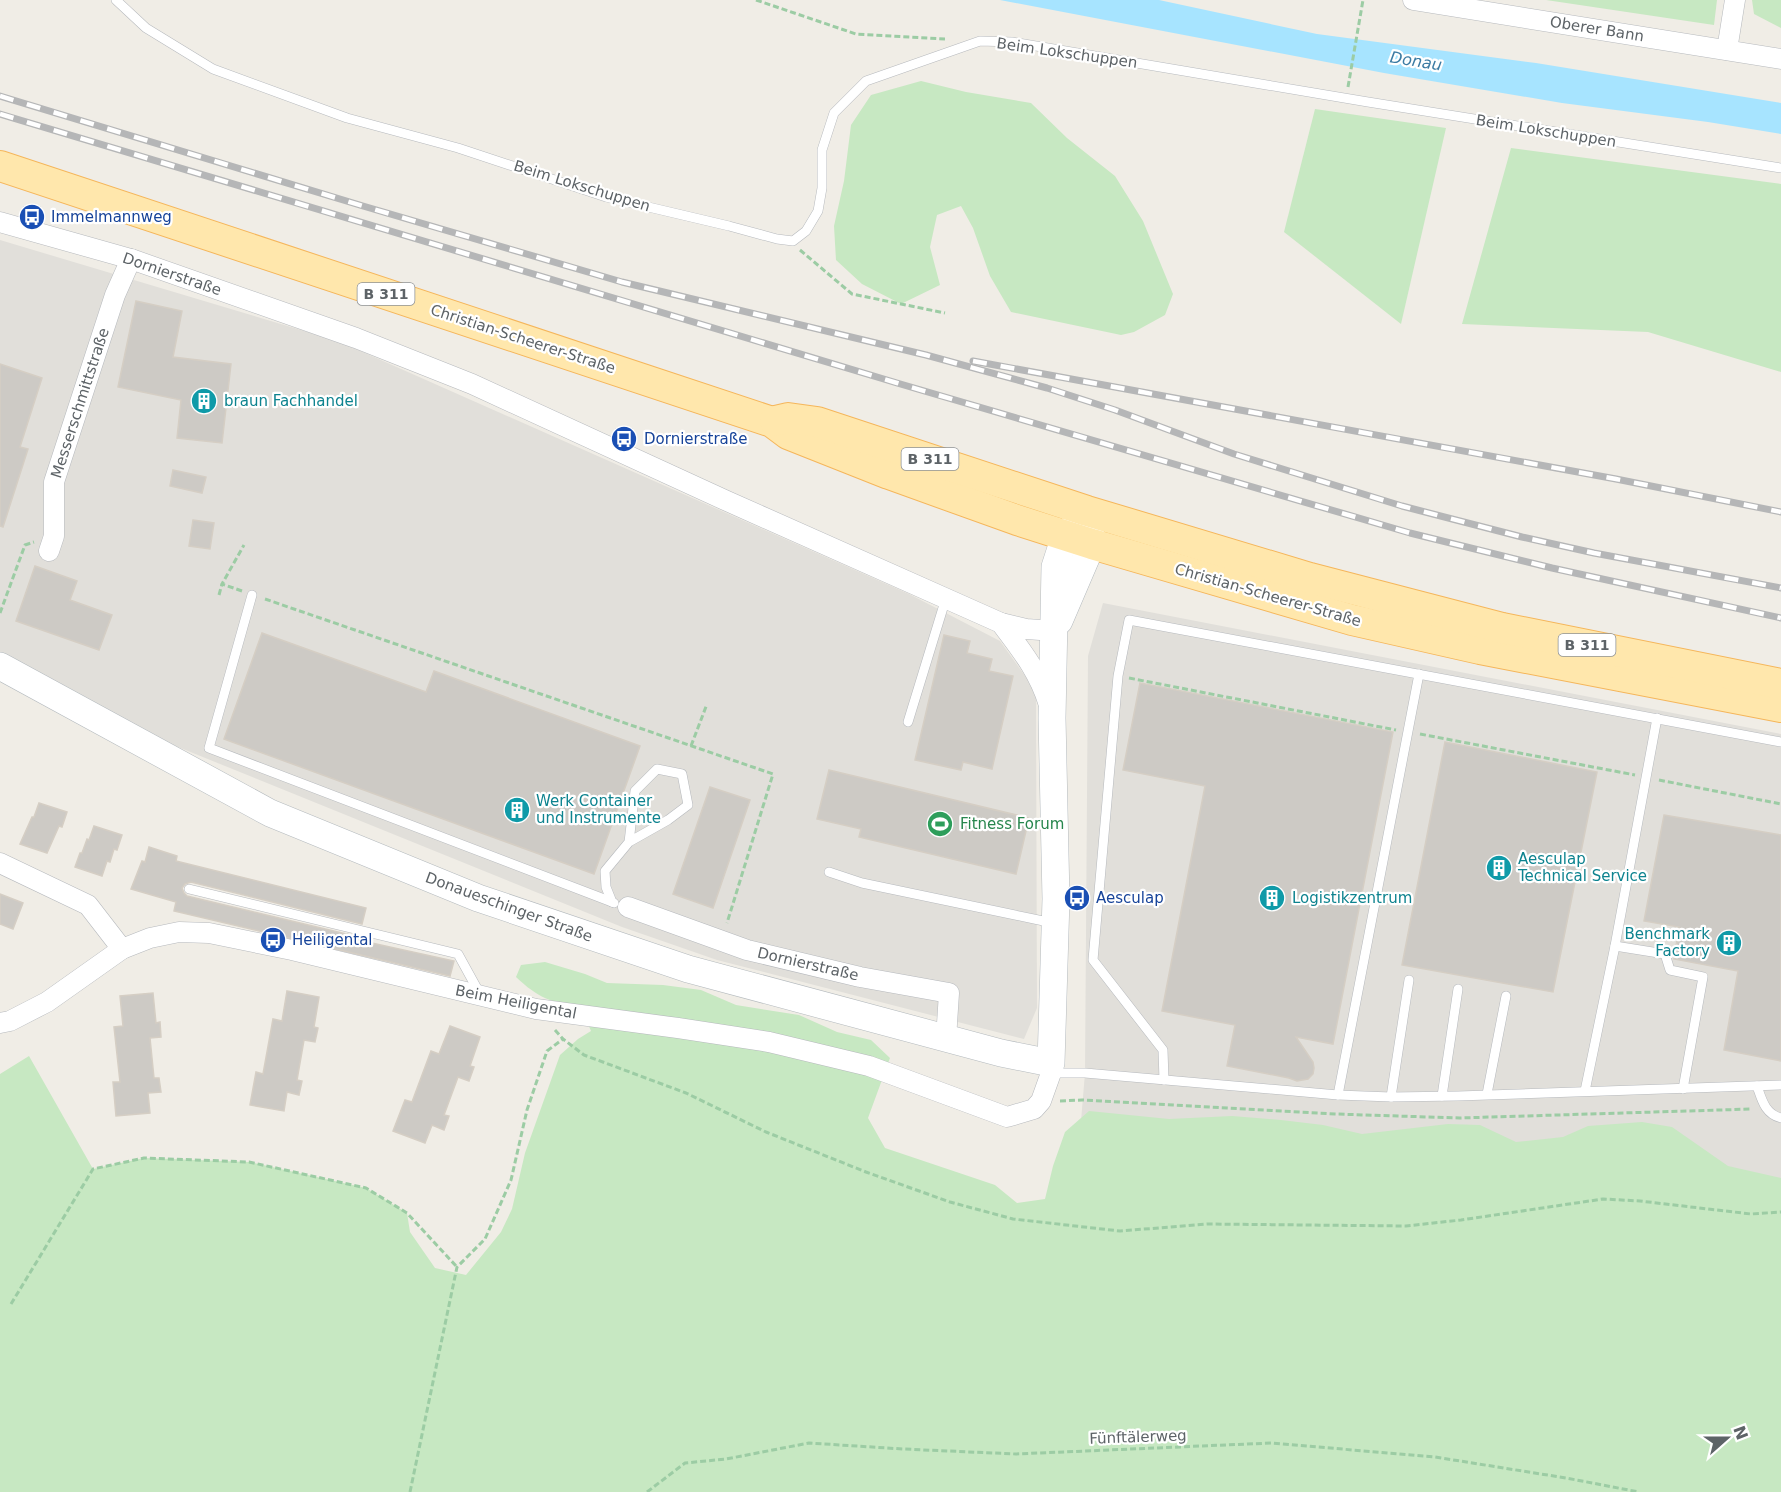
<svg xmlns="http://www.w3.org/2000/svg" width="1781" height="1492" viewBox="0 0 1781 1492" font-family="'DejaVu Sans',sans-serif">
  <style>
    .industrial { fill: #e1dfda }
    .green { fill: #c7e8c2 }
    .water { fill: #a7e4ff }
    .building { fill: #cdcac5; stroke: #d5cec4; stroke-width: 1.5 }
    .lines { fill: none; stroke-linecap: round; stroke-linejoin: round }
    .lane-casing { stroke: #b6b9bd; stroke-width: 10 }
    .street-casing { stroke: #b6b9bd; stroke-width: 21 }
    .secondary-casing { stroke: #b4babe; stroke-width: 28 }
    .primary-casing { stroke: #f5b65b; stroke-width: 32 }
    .path { stroke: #9ccca4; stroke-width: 3; stroke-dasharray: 6 3; stroke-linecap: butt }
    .lane { stroke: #fff; stroke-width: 9 }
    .street { stroke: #fff; stroke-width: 20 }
    .secondary { stroke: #fff; stroke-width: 27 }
    .primary { stroke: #ffe7ac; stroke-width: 30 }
    .rail-casing { stroke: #b5b6b7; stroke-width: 7 }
    .rail { stroke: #fff; stroke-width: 4.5; stroke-dasharray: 14; stroke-linecap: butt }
    .labels { text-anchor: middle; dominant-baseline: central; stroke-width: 4.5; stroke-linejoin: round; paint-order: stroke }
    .shield { fill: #fff; stroke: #8e9295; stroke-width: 1.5 }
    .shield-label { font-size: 14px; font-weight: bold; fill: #5d6367 }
    .street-label { font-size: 15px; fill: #5d6367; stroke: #fff }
    .transit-label { font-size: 15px; fill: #164399; stroke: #fff; text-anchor: start }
    .culture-label { font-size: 15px; fill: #0d838f; stroke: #fff; text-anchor: start }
    .leisure-label { font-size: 15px; fill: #27864d; stroke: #fff; text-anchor: start }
    .water-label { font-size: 16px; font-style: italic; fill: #3b7ba3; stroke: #fff }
  </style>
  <rect width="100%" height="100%" fill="#f0ede6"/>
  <g class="industrial">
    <polygon points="0,240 338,341 909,594 1000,641 1036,691 1037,1008 1024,1039 717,960 622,927 151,736 0,653"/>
    <polygon points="1103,603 1781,734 1781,1189 1081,1121 1085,1073 1088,656"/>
  </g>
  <g class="green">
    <polygon points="1546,0 1717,0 1714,25"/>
    <polygon points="1752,0 1781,0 1781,28 1754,14"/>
    <polygon points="921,81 966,92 1031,103 1067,138 1115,176 1143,221 1173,294 1165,315 1134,332 1121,335 1011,312 990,276 973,228 961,206 937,215 930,247 940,285 901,304 862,284 836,260 834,226 844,181 851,125 871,95"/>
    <polygon points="1315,109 1446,128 1401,324 1284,232"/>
    <polygon points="1511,148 1781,184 1781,372 1648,332 1462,324"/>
    <path d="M545,962L585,974L607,983L663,985L701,990L736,1005L799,1015L837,1032L871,1040L890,1058L868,1118L885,1148L995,1185L1017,1203L1045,1199L1053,1166L1065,1132L1089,1111L1169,1119L1232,1116L1281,1120L1323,1125L1362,1134L1448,1124L1480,1125L1516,1142L1563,1137L1588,1126L1642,1122L1672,1127L1728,1166L1781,1178V1492H0V1074L29,1056L93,1169L144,1158L249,1162L366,1188L407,1213L410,1232L435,1268L466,1275L501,1232L512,1209L525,1153L560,1055L578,1039L591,1031L581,1008C551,1002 538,998 516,977L521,965Z"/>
  </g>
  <polygon class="water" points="1000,0 1159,0 1317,34 1536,63 1781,103 1781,134 1708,122 1562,103 1384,73"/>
  <g class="building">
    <polygon points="136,301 182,311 173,357 231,364 222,443 177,438 181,400 118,387"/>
    <polygon points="0,364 42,378 20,447 28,449 3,527 0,526"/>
    <polygon points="173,470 206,477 202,493 170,486"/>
    <polygon points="193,520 214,523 210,549 189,546"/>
    <polygon points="35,566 77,581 70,600 112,615 99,650 16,621"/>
    <polygon points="262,633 426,692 434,671 640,746 594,874 224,739"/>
    <polygon points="944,635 970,641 967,653 992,659 989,671 1013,676 992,769 963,762 961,770 915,760"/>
    <polygon points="1140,683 1393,732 1333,1044 1296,1037 1313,1062 1314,1068 1313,1074 1308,1079 1297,1081 1289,1078 1227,1066 1235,1025 1162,1011 1205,786 1123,770"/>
    <polygon points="1445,742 1597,772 1553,992 1402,965"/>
    <polygon points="829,770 1029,818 1016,874 859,837 861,829 817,819"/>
    <polygon points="710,787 750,800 713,908 673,894"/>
    <polygon points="39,803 67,812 62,827 59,826 47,853 20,844 32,817 34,817"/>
    <polygon points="1664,815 1781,835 1781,1061 1724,1050 1738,971 1674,959 1679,927 1644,921"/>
    <polygon points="94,826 122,835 117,850 114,849 110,862 107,861 102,876 75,867 80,853 82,853 87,839 89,840"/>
    <polygon points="149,847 177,856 176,861 366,908 362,924 191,882 185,884 182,888 184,893 187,896 359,937 358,940 454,961 450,976 174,911 176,902 131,889 142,861 145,862"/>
    <polygon points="0,894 23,903 13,929 0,924"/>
    <polygon points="287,991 319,997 314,1027 318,1028 315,1042 304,1040 297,1080 302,1081 299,1095 287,1092 284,1111 250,1105 256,1072 263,1074 273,1019 282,1021"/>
    <polygon points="153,993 156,1023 160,1022 161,1037 150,1038 154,1078 159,1078 161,1092 148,1093 150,1113 116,1116 113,1082 120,1082 114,1027 123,1026 120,996"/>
    <polygon points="450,1026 480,1037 470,1066 474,1067 469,1081 458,1077 444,1115 449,1116 444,1130 432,1125 425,1143 393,1131 405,1100 412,1102 431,1051 439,1054"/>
  </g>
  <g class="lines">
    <g class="lane-casing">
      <g id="lane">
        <polyline points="116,0 146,28 213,69 347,118 458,148 606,197 729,226 777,239 793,241 806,231 818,211 822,188 822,150 834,113 866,81 980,41 1012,42 1368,102 1781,168"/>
        <polyline points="252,595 209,748 612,902"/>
        <polyline points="908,722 946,598"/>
        <polyline points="829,872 862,883 1053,923"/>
        <polyline points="189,889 458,954 480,994"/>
        <polyline points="614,903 612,902 606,887 605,871 629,842 668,820 688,805 682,774 657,769 635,791 629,842"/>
        <polyline points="1615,946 1665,954 1670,970 1703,977 1683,1089"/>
        <polyline points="1051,1073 1085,1073 1338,1095 1391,1097 1458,1096 1781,1085"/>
        <polyline points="1164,1080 1163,1050 1093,960 1118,676 1129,620 1781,742"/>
        <path d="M1757,1086C1762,1100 1765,1114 1781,1118"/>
        <polyline points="1585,1091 1615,946 1657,718"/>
        <polyline points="1487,1094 1506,996"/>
        <polyline points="1338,1095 1419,674"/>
        <polyline points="1442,1096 1458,989"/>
        <polyline points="1391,1097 1409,980"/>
      </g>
    </g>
    <g class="street-casing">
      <g id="street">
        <polyline points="1413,0 1781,59"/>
        <polyline points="1727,50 1735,0"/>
        <polyline points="0,222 131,259 356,338 472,384 727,501 1001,623 1026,629 1055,631"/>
        <polyline points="49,551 54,536 54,482 115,295 131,259"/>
        <path d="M1001,623C1020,649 1038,670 1048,702"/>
        <polyline points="0,863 88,905 122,949"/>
        <polyline points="628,907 747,950 860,977 949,993 946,1039"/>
        <polyline points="0,1023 10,1021 47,1002 122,949 150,938 179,932 209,933 292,950 536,1009 678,1028 769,1042 869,1066 1007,1117 1034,1109 1041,1101 1051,1073 1051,1063"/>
      </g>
    </g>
    <g class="secondary-casing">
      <g id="secondary">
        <polyline points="1059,621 1092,544 1089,523"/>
        <polyline points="0,666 270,813 478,898 688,969 1001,1053 1051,1063 1056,899 1052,718 1055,567 1065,536 1078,521"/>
      </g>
    </g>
    <g class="primary-casing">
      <g id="primary">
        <polyline points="0,166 772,422 788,434 889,474 1017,520 1092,544 1352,620 1480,649 1781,707"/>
        <polyline points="775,421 788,418 817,422 1087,511 1310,578 1502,628 1781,684"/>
      </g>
    </g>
    <g class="path">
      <polyline points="756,0 856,34 945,39"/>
      <polyline points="1348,87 1363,0"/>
      <polyline points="800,250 852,294 945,313"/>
      <polyline points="242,591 222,584 244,545"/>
      <polyline points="219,595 222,584"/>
      <polyline points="265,599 773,774 727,923"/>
      <polyline points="0,613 25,545 34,542"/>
      <polyline points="1129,678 1396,730"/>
      <polyline points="1420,734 1635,775"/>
      <polyline points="691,746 707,704"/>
      <polyline points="1659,780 1781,804"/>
      <polyline points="555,1030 563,1039 584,1055 686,1093 766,1132 866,1172 950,1202 1013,1219 1120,1231 1208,1224 1406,1226 1461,1220 1603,1199 1640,1201 1751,1214 1781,1212"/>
      <polyline points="1060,1101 1082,1100 1335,1114 1460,1118 1752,1109"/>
      <polyline points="11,1304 93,1169 144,1158 249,1162 366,1188 407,1213 457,1267"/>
      <polyline points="410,1492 457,1267 485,1239 511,1180 527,1110 547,1051 563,1039"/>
      <polyline points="647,1492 685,1463 726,1459 809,1443 903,1449 1016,1454 1271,1443 1435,1457 1566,1478 1639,1492"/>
    </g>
    <use href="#lane" class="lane"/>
    <use href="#street" class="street"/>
    <use href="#secondary" class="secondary"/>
    <use href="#primary" class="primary"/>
    <g class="rail-casing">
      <g id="rail">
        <polyline points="0,96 363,206 622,282 926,355 1047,388 1115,410 1234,454 1402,506 1522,537 1594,553 1781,588"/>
        <polyline points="0,114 897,383 1410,533 1552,568 1781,618"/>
        <polyline points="973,361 1616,479 1781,512"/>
      </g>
    </g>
    <use href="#rail" class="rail"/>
  </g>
  <defs>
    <g id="bus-disc" transform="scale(1.35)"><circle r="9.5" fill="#1a4fb4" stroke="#fff"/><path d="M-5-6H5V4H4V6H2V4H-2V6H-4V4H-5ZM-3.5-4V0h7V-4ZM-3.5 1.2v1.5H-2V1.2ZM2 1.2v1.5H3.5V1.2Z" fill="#fff"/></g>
    <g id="building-disc" transform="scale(1.35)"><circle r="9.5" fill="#0f9aa8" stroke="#fff"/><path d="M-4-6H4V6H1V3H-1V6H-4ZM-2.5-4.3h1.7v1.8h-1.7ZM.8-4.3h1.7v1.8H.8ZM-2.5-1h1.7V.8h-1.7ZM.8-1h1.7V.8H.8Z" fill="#fff"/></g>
    <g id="stadium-disc" transform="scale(1.35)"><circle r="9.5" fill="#2e9e5b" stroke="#fff"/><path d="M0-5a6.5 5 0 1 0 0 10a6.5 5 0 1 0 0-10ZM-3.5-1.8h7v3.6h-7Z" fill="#fff"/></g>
  </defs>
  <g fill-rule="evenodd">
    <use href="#bus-disc" x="32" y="217"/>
    <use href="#building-disc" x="204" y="401"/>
    <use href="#bus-disc" x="624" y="439"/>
    <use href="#building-disc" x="517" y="810"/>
    <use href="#stadium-disc" x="940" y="824"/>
    <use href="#building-disc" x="1499" y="868"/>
    <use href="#bus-disc" x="1077" y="898"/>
    <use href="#building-disc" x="1272" y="898"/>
    <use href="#bus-disc" x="273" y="940"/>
    <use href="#building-disc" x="1729" y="943"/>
  </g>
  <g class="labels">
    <g class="shield">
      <rect x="357.5" y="283" width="57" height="22" rx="4.5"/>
      <rect x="901.5" y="448" width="57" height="22" rx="4.5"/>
      <rect x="1558.5" y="634" width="57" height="22" rx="4.5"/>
    </g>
    <g class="shield-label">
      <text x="386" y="294">B 311</text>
      <text x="930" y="459">B 311</text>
      <text x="1587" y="645">B 311</text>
    </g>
    <g class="street-label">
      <text transform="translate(1597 29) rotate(9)">Oberer Bann</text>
      <text transform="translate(1067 53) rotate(8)">Beim Lokschuppen</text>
      <text transform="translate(1546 131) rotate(9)">Beim Lokschuppen</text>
      <text transform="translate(582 186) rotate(17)">Beim Lokschuppen</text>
      <text transform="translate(172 274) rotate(19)">Dornierstraße</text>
      <text transform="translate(523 339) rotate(18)">Christian-Scheerer-Straße</text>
      <text transform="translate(80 403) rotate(-72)">Messerschmittstraße</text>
      <text transform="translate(1268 595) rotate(16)">Christian-Scheerer-Straße</text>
      <text transform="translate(509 907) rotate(20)">Donaueschinger Straße</text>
      <text transform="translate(808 964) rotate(13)">Dornierstraße</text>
      <text transform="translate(516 1002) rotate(11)">Beim Heiligental</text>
      <text transform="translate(1138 1437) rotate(-2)">Fünftälerweg</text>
    </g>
    <g class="transit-label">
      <text x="51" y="217">Immelmannweg</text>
      <text x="644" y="439">Dornierstraße</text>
      <text x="1096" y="898">Aesculap</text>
      <text x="292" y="940">Heiligental</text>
    </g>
    <g class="culture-label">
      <text x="224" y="401">braun Fachhandel</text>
      <text x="536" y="801">Werk Container<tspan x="536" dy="17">und Instrumente</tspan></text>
      <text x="1518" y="859">Aesculap<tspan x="1518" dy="17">Technical Service</tspan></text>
      <text x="1292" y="898">Logistikzentrum</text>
      <text x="1710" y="934" text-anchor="end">Benchmark<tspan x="1710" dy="17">Factory</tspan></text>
    </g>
    <g class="leisure-label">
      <text x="960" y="824">Fitness Forum</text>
    </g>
    <g class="water-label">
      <text transform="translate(1416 61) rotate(9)">Donau</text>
    </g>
  </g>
  <g transform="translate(1727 1438) rotate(69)" stroke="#ffffff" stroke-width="4.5" paint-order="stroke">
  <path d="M0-4.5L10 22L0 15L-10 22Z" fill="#5d6367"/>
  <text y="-9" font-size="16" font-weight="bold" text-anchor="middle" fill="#5d6367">N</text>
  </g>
</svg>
